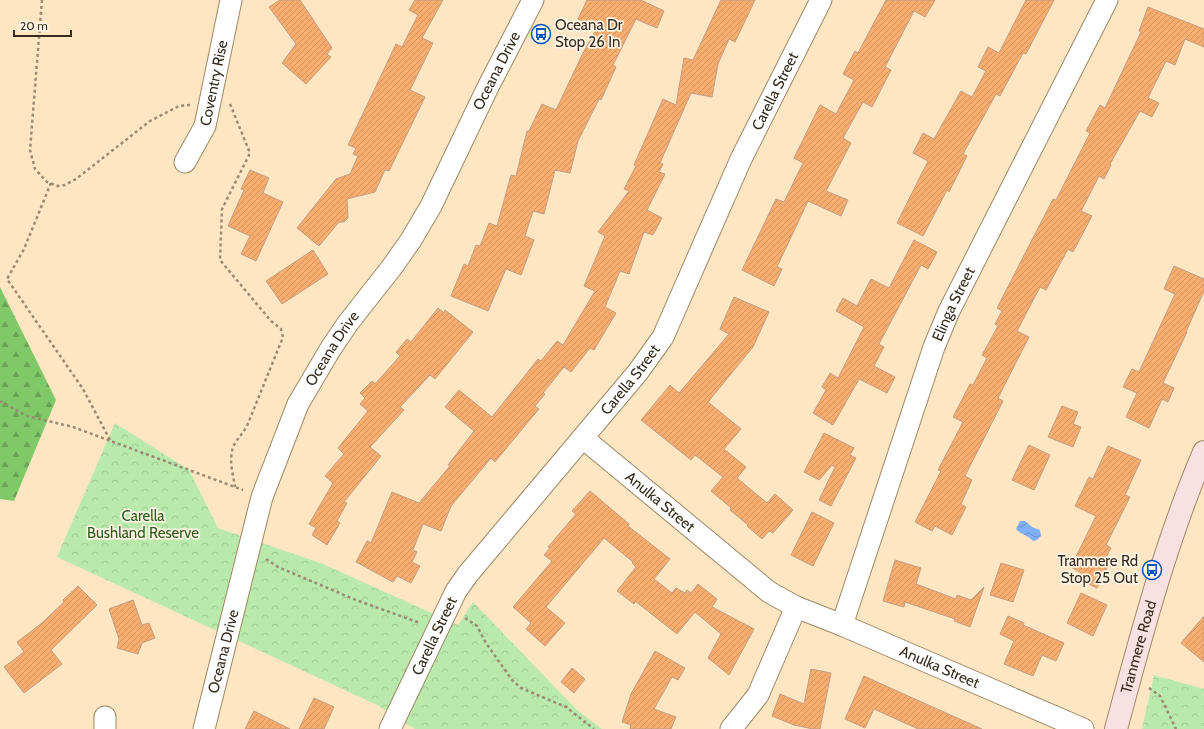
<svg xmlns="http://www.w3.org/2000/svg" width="1204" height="729" viewBox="0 0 1204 729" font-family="Cabin,sans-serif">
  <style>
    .forest { fill: url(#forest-firs) }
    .park { fill: url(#park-crowns) }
    .water { fill: url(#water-waves) }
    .building { fill: url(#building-hatch); stroke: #c09e84 }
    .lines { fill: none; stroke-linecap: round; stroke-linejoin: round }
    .street-casing { stroke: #9e8866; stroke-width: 23 }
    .secondary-casing { stroke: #9e8866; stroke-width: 24 }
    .path { stroke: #9a8a70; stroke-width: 2.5; stroke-dasharray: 3 3; stroke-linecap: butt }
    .street { stroke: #fff; stroke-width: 21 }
    .secondary { stroke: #f9e0e1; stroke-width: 22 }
    .labels { text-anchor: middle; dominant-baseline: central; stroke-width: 3.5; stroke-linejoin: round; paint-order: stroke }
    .poi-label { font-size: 15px; fill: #342b1d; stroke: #fff5e6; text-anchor: start }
    .street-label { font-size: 15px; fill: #342b1d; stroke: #fff5e6 }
    .park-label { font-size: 15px; fill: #2c5b1c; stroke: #fff5e6 }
  </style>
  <defs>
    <pattern id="forest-firs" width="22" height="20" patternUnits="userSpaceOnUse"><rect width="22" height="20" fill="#7fc969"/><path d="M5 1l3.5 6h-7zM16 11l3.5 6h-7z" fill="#69a356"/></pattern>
    <pattern id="park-crowns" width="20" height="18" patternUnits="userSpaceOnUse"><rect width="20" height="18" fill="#b9eaab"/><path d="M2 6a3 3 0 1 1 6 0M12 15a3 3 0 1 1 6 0" fill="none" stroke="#a0c993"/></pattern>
    <pattern id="water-waves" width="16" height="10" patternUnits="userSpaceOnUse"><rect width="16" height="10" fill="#80b0fa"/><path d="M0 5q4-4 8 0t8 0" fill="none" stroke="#6a8fca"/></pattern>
    <pattern id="building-hatch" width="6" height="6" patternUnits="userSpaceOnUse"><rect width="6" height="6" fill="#f8ac6e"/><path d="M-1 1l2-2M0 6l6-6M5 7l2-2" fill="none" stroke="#d5945f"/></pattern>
  </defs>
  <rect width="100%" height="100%" fill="#fde6c1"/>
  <polygon class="forest" points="0,287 56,400 14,501 0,499"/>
  <g class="park">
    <polygon points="115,423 189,470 218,528 323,564 458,625 473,602 576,709 602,729 415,729 377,705 57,557"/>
    <polygon points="1154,675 1204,689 1204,729 1142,729"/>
  </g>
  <path class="water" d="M1020,521H1025L1032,527L1040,530L1041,536L1037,540L1033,541C1028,535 1020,534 1016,529Z"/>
  <g class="building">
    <polygon points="280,0 300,0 332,48 327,54 331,57 306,84 282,63 296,44 269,7"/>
    <polygon points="415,0 443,0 422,38 433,43 410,90 425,97 389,171 385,170 375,192 347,199 348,218 344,222 339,222 319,246 297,228 336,179 350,174 358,156 353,154 356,148 348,145 396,44 402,47 418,15 409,10"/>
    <polygon points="587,0 641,0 664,11 657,28 636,19 613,65 616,67 601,100 599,99 578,141 570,173 555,170 544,214 533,211 525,236 534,240 521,275 506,269 488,311 451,296 464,264 468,266 476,245 480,246 489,223 497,226 511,175 516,176 527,131 529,131 542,104 556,110 581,57 596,29 578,19"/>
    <polygon points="721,0 755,0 735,42 729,39 718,64 712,97 691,93 660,163 663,164 659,172 665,174 647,210 662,218 653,235 644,232 629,274 620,271 605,307 616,313 594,350 590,348 571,372 564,367 543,393 545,394 535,406 539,409 528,422 495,462 491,458 451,506 441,531 423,524 413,550 417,552 412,562 420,566 411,583 397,576 393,582 356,562 367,541 371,543 392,492 419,503 450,466 448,465 474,431 445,407 459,390 492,417 538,359 541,361 557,341 563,345 595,291 584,286 605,236 598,232 629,191 624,189 636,166 634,165 663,99 676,105 684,58 693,60"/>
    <polygon points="886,0 935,0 925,17 914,11 885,67 891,70 872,107 863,102 843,138 851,143 826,191 848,200 841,216 808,201 777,267 782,269 774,286 742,270 776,199 784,202 803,163 794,158 820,105 836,114 854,80 843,74 855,51 858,53"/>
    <polygon points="1026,0 1054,0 1026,54 1023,53 1000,96 996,94 963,154 967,156 949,192 947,190 923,236 897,223 928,161 913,153 923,133 934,139 961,91 972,97 986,71 978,67 988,47 999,53"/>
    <polygon points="1148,7 1204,29 1204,47 1185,39 1175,65 1166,61 1148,98 1159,103 1152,117 1140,111 1110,164 1111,165 1104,179 1099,176 1081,211 1092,216 1073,252 1068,249 1046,290 1040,287 1017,331 1029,337 998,398 1003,401 965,476 972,480 961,504 966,507 952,535 935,526 932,531 915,522 941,471 938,470 963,422 953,417 970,384 973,385 987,358 982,355 998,326 995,324 1002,311 997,308 1053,199 1056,200 1090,133 1086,131 1100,105 1105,108 1141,32 1139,31"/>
    <polygon points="250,170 269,178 263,193 283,202 256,261 241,254 250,236 228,226 244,190 241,189"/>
    <polygon points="914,240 937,252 928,269 921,265 879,344 884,347 874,366 895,377 887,393 859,379 833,425 813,413 826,390 822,387 830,373 838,378 864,327 836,311 843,298 857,306 871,279 889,288"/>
    <polygon points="313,250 328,274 282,304 266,281"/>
    <polygon points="1174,266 1204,279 1204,291 1186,332 1187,332 1163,383 1174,388 1168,402 1162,399 1149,428 1126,417 1137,393 1123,387 1132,369 1139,372 1175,294 1164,289"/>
    <polygon points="734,297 769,312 753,347 708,402 741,429 724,449 746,467 737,478 767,503 775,494 793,510 773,533 769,531 762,539 747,526 748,525 730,510 731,508 711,491 723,477 695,455 691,460 641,420 670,385 679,393 729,334 720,329"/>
    <polygon points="438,308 444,313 445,310 473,332 435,379 430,375 400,407 404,410 370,447 381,456 344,502 347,503 337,521 340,523 327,545 312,535 316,528 309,524 333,483 325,476 344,454 338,448 368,411 360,404 365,398 360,393 372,381 375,384 400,356 396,352 407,339 411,342"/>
    <polygon points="1062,406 1078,412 1073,424 1081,427 1073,447 1048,437"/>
    <polygon points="824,433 854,448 850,455 856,458 831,506 819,500 835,467 832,465 819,480 804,472"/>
    <polygon points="1029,445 1050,455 1034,490 1012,480"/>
    <polygon points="1108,446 1141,460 1125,495 1130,497 1106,545 1111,548 1103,563 1108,566 1097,588 1078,579 1081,573 1071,567 1096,516 1075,506 1089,477 1093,479"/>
    <polygon points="590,491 629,524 628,526 670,559 654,579 672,593 676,588 685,593 687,590 691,593 698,584 717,599 712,607 754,629 729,675 708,658 721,634 695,612 677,634 635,601 634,604 617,591 636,567 632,563 633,562 604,538 546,607 565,623 545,646 526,629 531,623 513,607 552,561 544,555 550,548 548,547 576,514 572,511"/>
    <polygon points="812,512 834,523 813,566 791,555"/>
    <polygon points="895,560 921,568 916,584 956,599 957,595 971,600 984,587 970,627 954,621 955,619 905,602 904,607 883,601"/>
    <polygon points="1001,563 1024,570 1013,602 990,595"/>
    <polygon points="78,586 97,605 51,650 62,664 24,693 4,667 24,652 17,642 42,623 64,602 63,600"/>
    <polygon points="1081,593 1107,605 1093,636 1067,623"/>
    <polygon points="133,600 142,625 149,623 155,638 142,643 138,654 117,648 119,639 109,609"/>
    <polygon points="1008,616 1024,623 1023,625 1064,643 1056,661 1042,655 1033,676 1004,664 1014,641 1000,634"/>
    <polygon points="1204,616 1204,662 1181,643"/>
    <polygon points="655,651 685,668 678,680 672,677 654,709 676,717 671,729 630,729 631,725 622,722 631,694"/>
    <polygon points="572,668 585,679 574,693 561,682"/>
    <polygon points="811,669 831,673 820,729 813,729 794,725 772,716 780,694 804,704"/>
    <polygon points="864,676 897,691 982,729 918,729 874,709 865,728 845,719"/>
    <polygon points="314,698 334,707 324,729 299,729"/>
    <polygon points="254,711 290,729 245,729"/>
  </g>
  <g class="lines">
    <g class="street-casing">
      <g id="street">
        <path id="s1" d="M185,162L205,126L231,0"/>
        <path id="s2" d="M583,438L769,592L796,607L842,625L1083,729"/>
        <path id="s3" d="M842,625L934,347L949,311L1107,0"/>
        <polyline points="105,729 105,717"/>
        <path id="s4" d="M204,729L262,497L298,404L331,348L348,323L392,267L411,240L431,206L487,89L533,0"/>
        <path id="s5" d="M390,729L456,591L468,574L638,372L663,337L741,159L821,0"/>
        <polyline points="731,729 758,695 796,607"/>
      </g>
    </g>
    <g class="secondary-casing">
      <g id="secondary">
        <path id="s6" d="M1116,729C1141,636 1166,541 1204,452"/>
      </g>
    </g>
    <g class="path">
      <polyline points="42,0 30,150 35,169 47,182 58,186 65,185 76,179 150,121 179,106 190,105"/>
      <path d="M230,104L250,153L222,209L220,260L271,321L281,329L283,337L247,426C243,433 238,438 234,445C228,458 233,474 235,487"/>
      <polyline points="51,183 24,249 7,279 83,389 110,440"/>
      <polyline points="0,401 27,416 73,427 243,490"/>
      <polyline points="266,559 278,567 356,600 420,623"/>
      <polyline points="465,618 477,626 486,643 512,680 521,688 566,707 594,729"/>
      <polyline points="1149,688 1160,696 1176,729"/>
    </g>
    <use href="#street" class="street"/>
    <use href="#secondary" class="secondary"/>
  </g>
  <defs>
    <g id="bus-ring" transform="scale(1)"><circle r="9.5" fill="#fff5e6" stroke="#0052bc" stroke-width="1.5"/><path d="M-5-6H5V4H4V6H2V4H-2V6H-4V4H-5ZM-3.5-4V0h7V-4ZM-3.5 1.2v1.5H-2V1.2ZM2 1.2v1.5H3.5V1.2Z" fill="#0052bc"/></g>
  </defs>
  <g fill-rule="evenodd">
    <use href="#bus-ring" x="541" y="34"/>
    <use href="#bus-ring" x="1152" y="570"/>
  </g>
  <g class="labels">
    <g class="poi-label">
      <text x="555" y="25">Oceana Dr<tspan x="555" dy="17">Stop 26 In</tspan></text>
      <text x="1138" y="561" text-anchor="end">Tranmere Rd<tspan x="1138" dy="17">Stop 25 Out</tspan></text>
    </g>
    <g class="street-label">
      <text stroke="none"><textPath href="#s4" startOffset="728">Oceana Drive</textPath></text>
      <text stroke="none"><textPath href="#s1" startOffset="85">Coventry Rise</textPath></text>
      <text stroke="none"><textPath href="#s5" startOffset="751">Carella Street</textPath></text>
      <text stroke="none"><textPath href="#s3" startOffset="340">Elinga Street</textPath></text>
      <text stroke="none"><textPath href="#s4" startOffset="404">Oceana Drive</textPath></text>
      <text stroke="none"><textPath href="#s5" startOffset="427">Carella Street</textPath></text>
      <text stroke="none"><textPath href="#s2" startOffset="100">Anulka Street</textPath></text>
      <text stroke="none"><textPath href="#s5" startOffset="103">Carella Street</textPath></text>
      <text stroke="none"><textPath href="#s6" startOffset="85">Tranmere Road</textPath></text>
      <text stroke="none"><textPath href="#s4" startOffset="80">Oceana Drive</textPath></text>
      <text stroke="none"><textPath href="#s2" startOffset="428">Anulka Street</textPath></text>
    </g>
    <g class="park-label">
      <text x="143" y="516">Carella<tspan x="143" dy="17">Bushland Reserve</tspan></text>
    </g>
  </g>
  <path d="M14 30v6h57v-6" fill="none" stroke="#342b1d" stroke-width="2"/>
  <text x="20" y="30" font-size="12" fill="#342b1d" stroke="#fff5e6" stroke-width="3" paint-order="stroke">20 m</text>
</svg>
